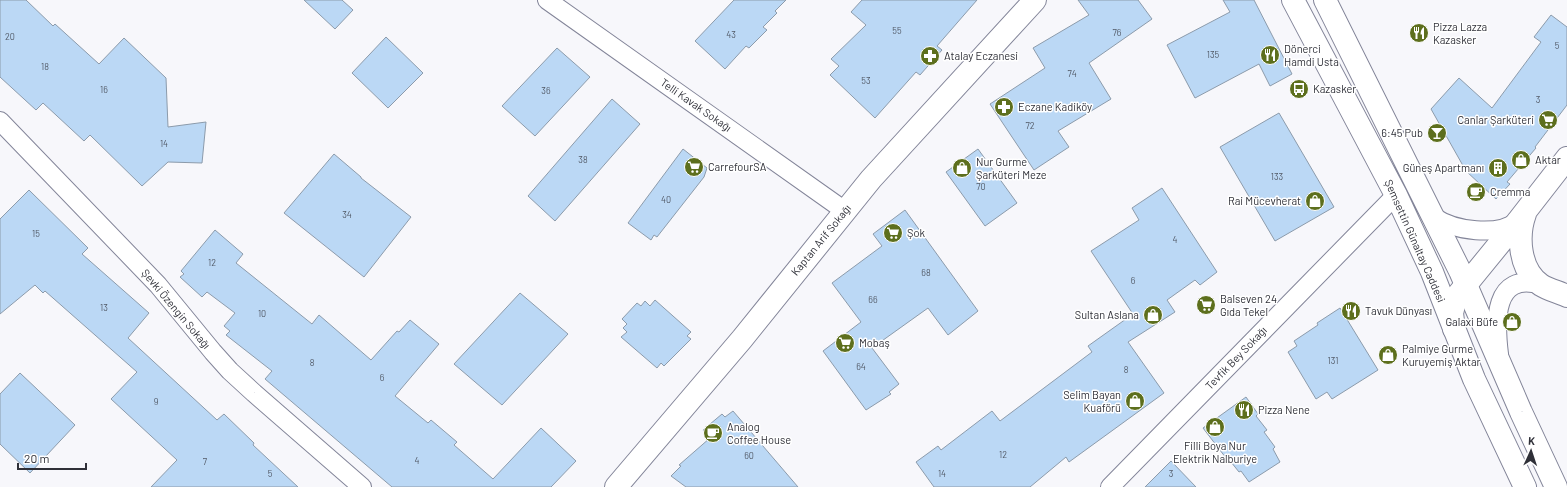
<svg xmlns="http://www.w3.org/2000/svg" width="1567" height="487" viewBox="0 0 1567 487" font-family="Barlow,sans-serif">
<rect width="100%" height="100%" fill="#f7f7fb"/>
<path fill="#bbd8f5" stroke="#8c9bab" d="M 0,0 L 26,0 L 53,26 L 55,24 L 99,64 L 124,38 L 166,78 L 168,127 L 206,122 L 202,163 L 168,162 L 142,186 L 90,135 L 84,141 L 43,103 L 36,110 L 0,77 Z
M 304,0 L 342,0 L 353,10 L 335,29 Z
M 734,0 L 786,0 L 775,11 L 777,13 L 763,27 L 767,30 L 749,48 L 746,46 L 725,69 L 695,41 Z
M 862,0 L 977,0 L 937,46 L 942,50 L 920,75 L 916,72 L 875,118 L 830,75 L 839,66 L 831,59 L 866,25 L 851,12 Z
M 1078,0 L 1138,0 L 1152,19 L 1089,63 L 1111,99 L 1058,131 L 1069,147 L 1034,170 L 990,104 L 1045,68 L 1033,48 L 1089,15 Z
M 1223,0 L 1254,0 L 1292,74 L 1270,86 L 1259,64 L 1195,98 L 1167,45 L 1230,12 Z
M 1551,15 L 1567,27 L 1567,105 L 1535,147 L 1536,148 L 1507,182 L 1510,184 L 1496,199 L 1466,171 L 1431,109 L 1459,78 L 1492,108 L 1541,42 L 1534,37 Z
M 386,37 L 423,73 L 388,108 L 352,73 Z
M 557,48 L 590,77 L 535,136 L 502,106 Z
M 612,99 L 640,124 L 555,221 L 528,196 Z
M 1279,113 L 1334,207 L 1275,241 L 1220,147 Z
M 683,149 L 707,168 L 704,177 L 657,237 L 654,235 L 651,240 L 628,223 Z
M 978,149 L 1017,203 L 985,226 L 946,172 Z
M 334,154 L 361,177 L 361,178 L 411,217 L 364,277 L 284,213 Z
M 1162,188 L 1217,272 L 1200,285 L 1195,280 L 1167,300 L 1175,312 L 1128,342 L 1164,393 L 1069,462 L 1066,457 L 1030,487 L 934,487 L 916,462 L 938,446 L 941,450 L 992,411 L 1000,421 L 1092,352 L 1088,346 L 1133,314 L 1091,251 L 1139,220 L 1132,208 Z
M 29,190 L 88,248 L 82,254 L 149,313 L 128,338 L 217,420 L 224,414 L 254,443 L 253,445 L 298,487 L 151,487 L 177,460 L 111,399 L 137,372 L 45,291 L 43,293 L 35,285 L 0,314 L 0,219 Z
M 905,210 L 978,311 L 948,335 L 928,308 L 872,348 L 899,384 L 889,392 L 891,394 L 866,410 L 823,351 L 861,322 L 832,283 L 882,246 L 873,234 Z
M 215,230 L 243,254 L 236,263 L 312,324 L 319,315 L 371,360 L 397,331 L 399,332 L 410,320 L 439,344 L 395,396 L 428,423 L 431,420 L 457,442 L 454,445 L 493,479 L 541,428 L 576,461 L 551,487 L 392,487 L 265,379 L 272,371 L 226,335 L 230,331 L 224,326 L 235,313 L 207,292 L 202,297 L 180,277 L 184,274 L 181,271 Z
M 520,293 L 568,334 L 502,405 L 454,364 Z
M 655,300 L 691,332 L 687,336 L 691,339 L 664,366 L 661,363 L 657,368 L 621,337 L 627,332 L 623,328 L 627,324 L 622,319 L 637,303 L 641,306 L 645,301 L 650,306 Z
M 1340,308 L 1378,370 L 1332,399 L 1327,392 L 1316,399 L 1288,352 L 1297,346 L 1294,341 L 1318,325 L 1317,323 Z
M 20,373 L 75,425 L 30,473 L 0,444 L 0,394 Z
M 1246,397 L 1258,414 L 1256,416 L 1267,430 L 1264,432 L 1275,447 L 1273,449 L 1280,462 L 1249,482 L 1241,471 L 1239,472 L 1227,457 L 1226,458 L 1203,428 Z
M 733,411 L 798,487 L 686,487 L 671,476 L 681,466 L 679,465 L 710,438 L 703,430 L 722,414 L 725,417 Z
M 1171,461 L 1196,487 L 1145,487 Z"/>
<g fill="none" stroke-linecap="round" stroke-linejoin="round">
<g stroke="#838599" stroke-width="20">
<path id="minor" d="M 547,0 L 845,211
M 0,121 L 158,285 L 213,352 L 230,371 L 254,393 L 362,487
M 1434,217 C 1454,231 1498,237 1518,221
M 1499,354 C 1495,322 1493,271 1541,285
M 1110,487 L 1396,195"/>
</g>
<g stroke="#838599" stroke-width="24">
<path id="tertiary" d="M 1525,214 C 1517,236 1519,270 1541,285 C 1549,290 1559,292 1567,296
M 1454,329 L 1452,313 L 1456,297 L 1518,221 L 1567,158
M 616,487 L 742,339 L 871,179 L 1035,0"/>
</g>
<g stroke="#838599" stroke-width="24">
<path id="primary" d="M 1293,0 L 1396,195 L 1432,272 L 1474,379 L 1525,487
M 1325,0 L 1460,271 L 1521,412 L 1556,487"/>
</g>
<use href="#minor" stroke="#fff" stroke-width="18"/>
<use href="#tertiary" stroke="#fff" stroke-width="22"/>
<use href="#primary" stroke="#fff" stroke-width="22"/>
</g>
<defs>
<g id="restaurant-disc" transform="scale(1)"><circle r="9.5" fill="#5d6f1d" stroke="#fff"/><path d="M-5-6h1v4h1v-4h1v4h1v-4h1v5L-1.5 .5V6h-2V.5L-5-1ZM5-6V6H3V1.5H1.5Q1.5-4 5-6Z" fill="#fff"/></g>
<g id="pharmacy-disc" transform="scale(1)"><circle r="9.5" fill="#5d6f1d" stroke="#fff"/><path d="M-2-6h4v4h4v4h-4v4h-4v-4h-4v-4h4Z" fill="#fff"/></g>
<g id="bus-disc" transform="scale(1)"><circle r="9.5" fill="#5d6f1d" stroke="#fff"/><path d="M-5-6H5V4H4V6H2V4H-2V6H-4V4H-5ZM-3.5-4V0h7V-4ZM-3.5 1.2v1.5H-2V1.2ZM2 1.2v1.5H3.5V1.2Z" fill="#fff"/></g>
<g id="supermarket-disc" transform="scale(1)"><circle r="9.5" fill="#5d6f1d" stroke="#fff"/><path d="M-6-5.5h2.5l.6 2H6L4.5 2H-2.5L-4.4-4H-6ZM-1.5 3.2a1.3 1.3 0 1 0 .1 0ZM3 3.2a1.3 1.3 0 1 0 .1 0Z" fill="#fff"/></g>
<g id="bar-disc" transform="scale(1)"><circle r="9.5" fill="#5d6f1d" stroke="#fff"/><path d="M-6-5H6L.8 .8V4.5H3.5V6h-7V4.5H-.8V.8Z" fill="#fff"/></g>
<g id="shop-disc" transform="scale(1)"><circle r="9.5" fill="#5d6f1d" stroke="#fff"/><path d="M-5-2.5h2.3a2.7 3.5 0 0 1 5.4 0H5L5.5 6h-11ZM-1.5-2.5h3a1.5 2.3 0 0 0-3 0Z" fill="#fff"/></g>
<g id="building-disc" transform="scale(1)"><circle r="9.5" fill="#5d6f1d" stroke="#fff"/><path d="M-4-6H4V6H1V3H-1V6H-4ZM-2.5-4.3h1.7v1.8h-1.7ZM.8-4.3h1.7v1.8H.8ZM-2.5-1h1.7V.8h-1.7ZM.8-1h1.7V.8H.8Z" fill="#fff"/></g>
<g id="cafe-disc" transform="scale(1)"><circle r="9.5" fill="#5d6f1d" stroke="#fff"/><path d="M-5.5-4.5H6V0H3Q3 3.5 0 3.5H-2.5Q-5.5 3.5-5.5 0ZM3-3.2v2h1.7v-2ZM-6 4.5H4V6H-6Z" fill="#fff"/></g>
</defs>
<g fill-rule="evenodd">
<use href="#restaurant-disc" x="1419" y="33"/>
<use href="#restaurant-disc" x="1270" y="55"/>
<use href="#pharmacy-disc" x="930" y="56"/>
<use href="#bus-disc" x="1299" y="89"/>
<use href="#pharmacy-disc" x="1004" y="107"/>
<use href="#supermarket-disc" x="1548" y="120"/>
<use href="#bar-disc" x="1437" y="133"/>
<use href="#shop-disc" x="1521" y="160"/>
<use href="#supermarket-disc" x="694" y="167"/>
<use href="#shop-disc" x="962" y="168"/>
<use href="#building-disc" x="1498" y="168"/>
<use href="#cafe-disc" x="1476" y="192"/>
<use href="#shop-disc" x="1315" y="201"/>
<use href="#supermarket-disc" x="893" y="233"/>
<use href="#supermarket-disc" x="1206" y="305"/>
<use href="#restaurant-disc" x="1351" y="311"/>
<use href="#shop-disc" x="1153" y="315"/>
<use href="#shop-disc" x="1512" y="322"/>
<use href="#supermarket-disc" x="845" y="343"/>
<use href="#shop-disc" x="1388" y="355"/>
<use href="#shop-disc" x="1135" y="401"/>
<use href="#restaurant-disc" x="1244" y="410"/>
<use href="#shop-disc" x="1215" y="427"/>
<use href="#cafe-disc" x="713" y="433"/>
</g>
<g text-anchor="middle" stroke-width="3" stroke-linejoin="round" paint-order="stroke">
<g font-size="9" fill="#525a67">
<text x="897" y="34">55</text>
<text x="1117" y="36">76</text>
<text x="731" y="38">43</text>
<text x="10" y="40">20</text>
<text x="1557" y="49">5</text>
<text x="1213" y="58">135</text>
<text x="45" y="70">18</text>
<text x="1072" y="77">74</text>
<text x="866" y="84">53</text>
<text x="104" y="93">16</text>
<text x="546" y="94">36</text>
<text x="1538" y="103">3</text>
<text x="1030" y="129">72</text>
<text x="164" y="147">14</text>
<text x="583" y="163">38</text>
<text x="1277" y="180">133</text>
<text x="981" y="190">70</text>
<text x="666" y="203">40</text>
<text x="347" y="218">34</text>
<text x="36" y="237">15</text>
<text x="1175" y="243">4</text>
<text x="212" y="266">12</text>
<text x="926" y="276">68</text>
<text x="1133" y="284">6</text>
<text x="873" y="303">66</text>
<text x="104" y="311">13</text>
<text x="262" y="317">10</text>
<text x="1333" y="364">131</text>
<text x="312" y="366">8</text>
<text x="861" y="370">64</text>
<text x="1126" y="373">8</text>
<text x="382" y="381">6</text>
<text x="156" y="405">9</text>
<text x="1003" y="458">12</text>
<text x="749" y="459">60</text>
<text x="417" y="464">4</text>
<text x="205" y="465">7</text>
<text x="270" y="477">5</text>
<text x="942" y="477">14</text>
<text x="1171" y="477">3</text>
</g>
<g font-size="11" fill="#2f3038" stroke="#fff" text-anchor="start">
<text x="1433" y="31">Pizza Lazza<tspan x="1433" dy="13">Kazasker</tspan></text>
<text x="1284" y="53">Dönerci<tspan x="1284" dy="13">Hamdi Usta</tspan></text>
<text x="944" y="60">Atalay Eczanesi</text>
<text x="1313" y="93">Kazasker</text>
<text x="1018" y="111">Eczane Kadiköy</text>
<text x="1534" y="124" text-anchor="end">Canlar Şarküteri</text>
<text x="1423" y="137" text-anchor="end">6:45 Pub</text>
<text x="1535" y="164">Aktar</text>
<text x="976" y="166">Nur Gurme<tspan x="976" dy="13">Şarküteri Meze</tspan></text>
<text x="708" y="171">CarrefourSA</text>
<text x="1484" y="172" text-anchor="end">Güneş Apartmanı</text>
<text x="1490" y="196">Cremma</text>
<text x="1301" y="205" text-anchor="end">Rai Mücevherat</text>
<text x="907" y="237">Şok</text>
<text x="1220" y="303">Balseven 24<tspan x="1220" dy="13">Gıda Tekel</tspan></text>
<text x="1365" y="315">Tavuk Dünyası</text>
<text x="1139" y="319" text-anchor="end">Sultan Aslana</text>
<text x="1498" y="326" text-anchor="end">Galaxi Büfe</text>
<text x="859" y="347">Mobaş</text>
<text x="1402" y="353">Palmiye Gurme<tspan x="1402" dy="13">Kuruyemiş Aktar</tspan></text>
<text x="1121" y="399" text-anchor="end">Selim Bayan<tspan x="1121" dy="13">Kuaförü</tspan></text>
<text x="1258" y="414">Pizza Nene</text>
<text x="727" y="431">Analog<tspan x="727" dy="13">Coffee House</tspan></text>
<text x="1215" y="450" text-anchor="middle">Filli Boya Nur<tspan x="1215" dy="13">Elektrik Nalburiye</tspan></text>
</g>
<g font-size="11" fill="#2f3038" stroke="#fff">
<text transform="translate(696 105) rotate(35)" y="4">Telli Kavak Sokağı</text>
<text transform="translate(821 240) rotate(-51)" y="4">Kaptan Arif Sokağı</text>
<text transform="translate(1415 241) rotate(66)" y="4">Şemsettin Günaltay Caddesi</text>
<text transform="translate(176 309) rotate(50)" y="4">Şevki Özengin Sokağı</text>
<text transform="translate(1236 358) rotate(-46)" y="4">Tevfik Bey Sokağı</text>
</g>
</g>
<g transform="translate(1531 451) rotate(3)" stroke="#ffffff" stroke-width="3" paint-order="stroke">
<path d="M0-3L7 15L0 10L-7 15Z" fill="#2f3038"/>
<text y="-6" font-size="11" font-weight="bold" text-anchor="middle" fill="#2f3038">K</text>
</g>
<path d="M18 463v6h68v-6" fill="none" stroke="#2f3038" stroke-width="2"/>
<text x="24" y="463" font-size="12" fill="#2f3038" stroke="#ffffff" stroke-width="3" paint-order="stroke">20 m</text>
</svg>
